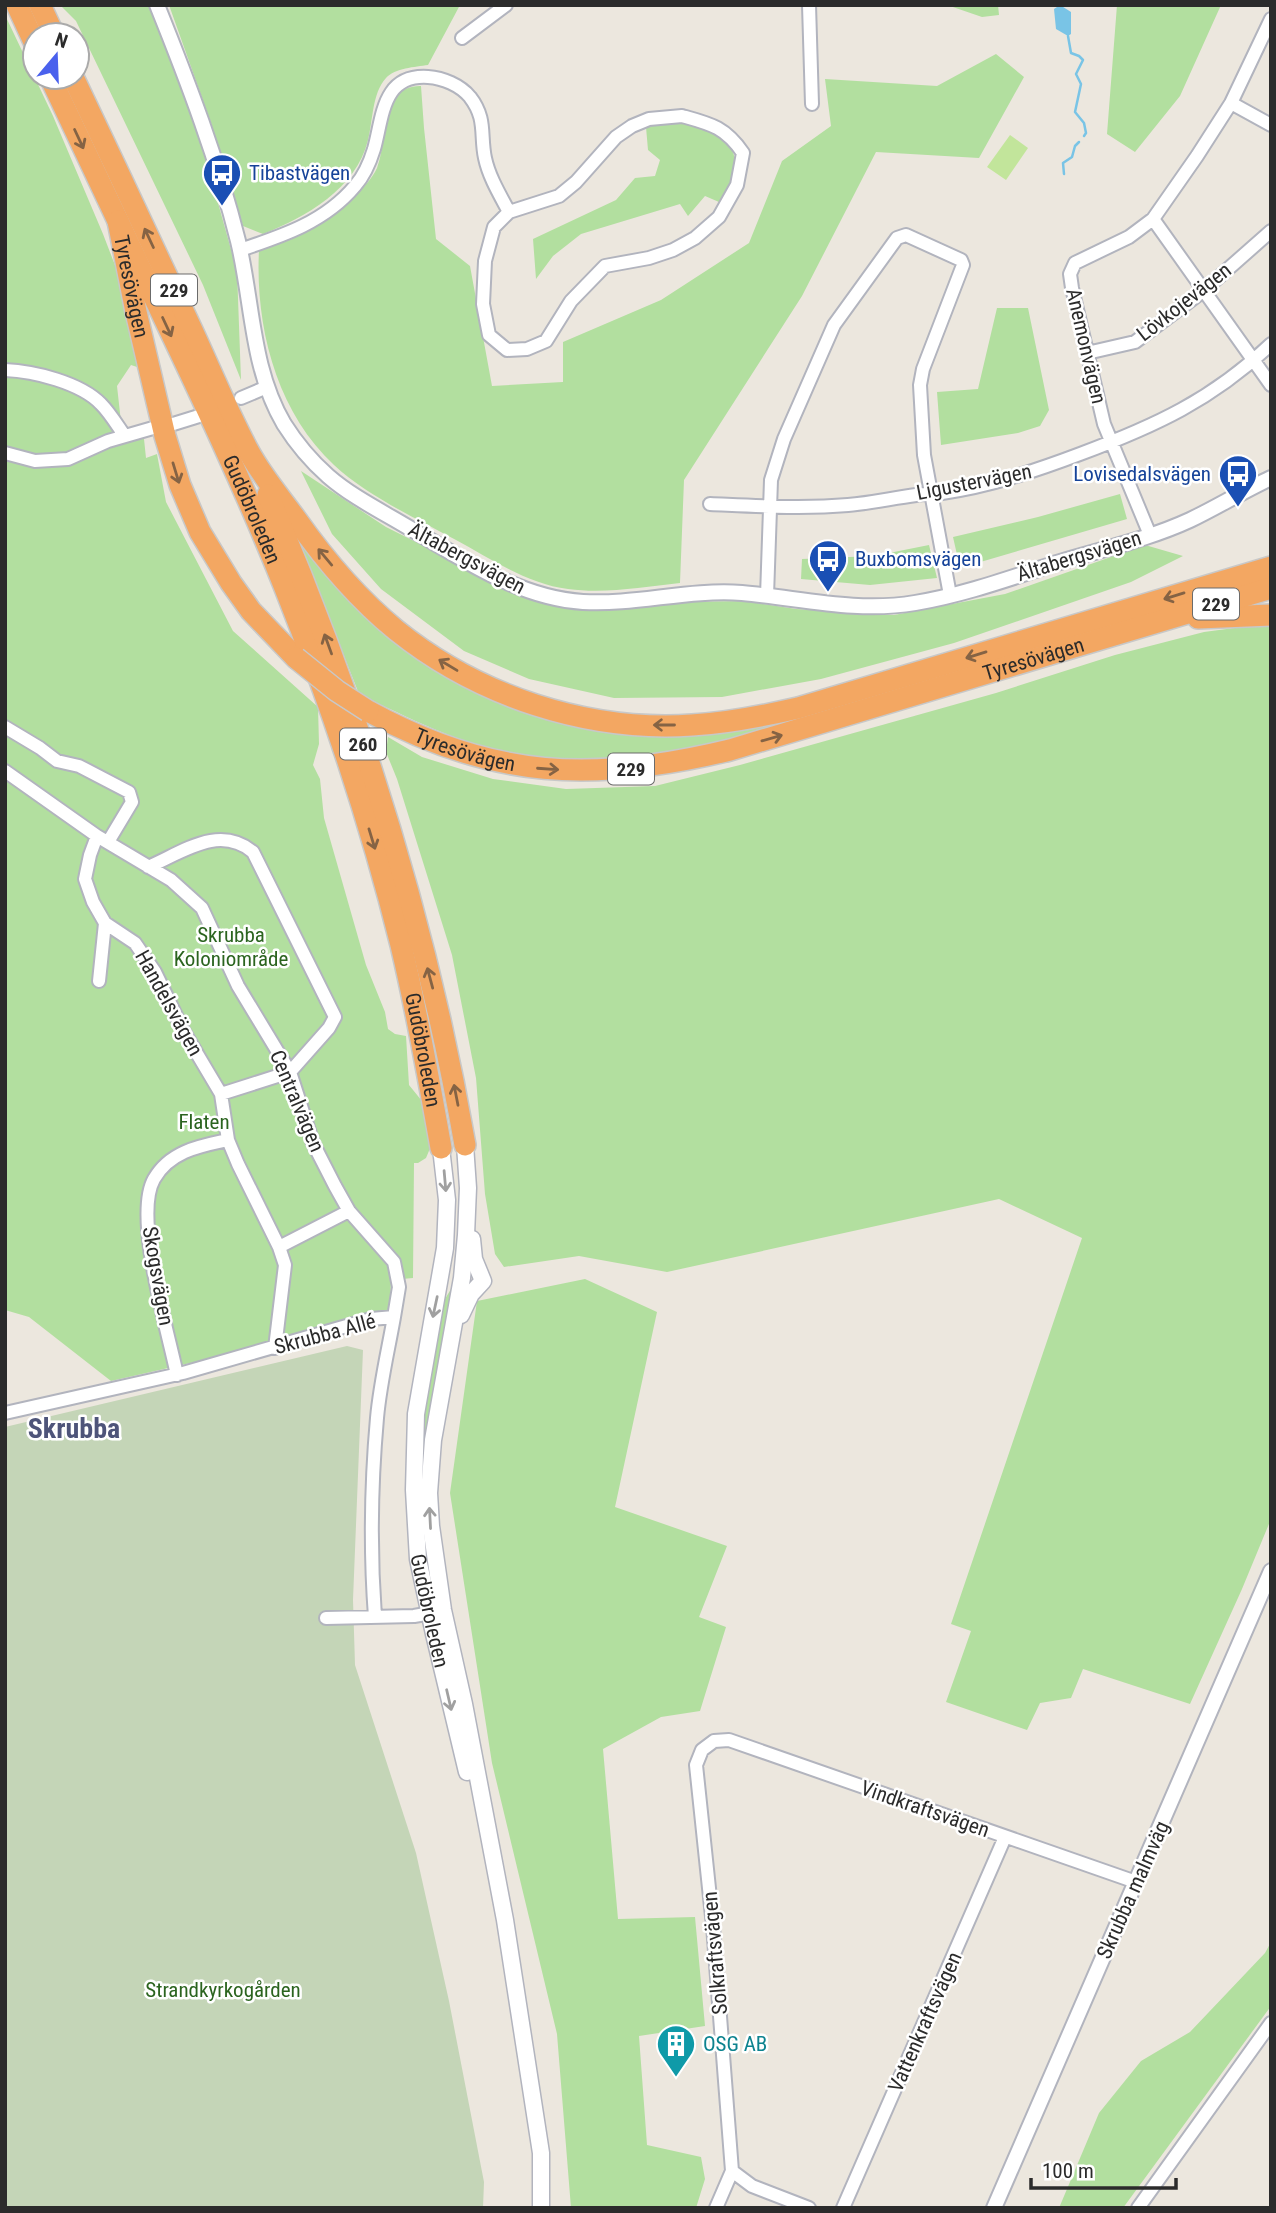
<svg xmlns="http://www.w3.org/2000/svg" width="1276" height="2213" viewBox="0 0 1276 2213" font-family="'Roboto Condensed',sans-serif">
<rect width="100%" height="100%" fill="#ece7de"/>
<path fill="#b2df9f" d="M 60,5 L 149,5 L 201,142 L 237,271 L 241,380 L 203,285 L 76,21 Z
M 169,5 L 460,5 L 428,65 C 415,67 395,68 386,78 C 372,93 373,121 368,140 C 356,189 306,217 263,234 L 243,226 L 211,123 Z
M 947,5 L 998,5 L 999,15 L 982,17 Z
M 1117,5 L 1221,5 L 1180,96 L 1135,152 L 1107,134 Z
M 5,15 L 53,116 L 103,234 L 118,273 L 137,367 L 131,365 L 117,386 L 121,422 L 133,437 L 144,439 L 146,458 L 157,454 L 166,502 L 233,631 L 318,707 L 319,744 L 313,765 L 320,779 L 324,818 L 366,965 L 385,1012 L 388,1029 L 395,1034 L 406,1036 L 409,1085 L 426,1106 L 431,1146 L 426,1158 L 418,1163 L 414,1163 L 413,1278 L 391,1280 L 390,1309 L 273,1344 L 111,1381 L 29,1317 L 5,1310 Z
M 996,54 L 1024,77 L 979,158 L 876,152 L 802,296 L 684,480 L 680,583 C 643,587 605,594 568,589 C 528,584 491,559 456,540 C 417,519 366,495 334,465 C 276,411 255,326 259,250 C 298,234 327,225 357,194 C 364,186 372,179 377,168 C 388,142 379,85 421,86 L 424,128 L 436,239 L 470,266 L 492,386 L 563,382 L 563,342 L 661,300 L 749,243 L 782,161 L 831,126 L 825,79 L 937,86 Z
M 681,121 C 708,129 746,141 732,177 C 729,187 726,194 719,202 L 705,196 L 688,216 L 680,204 L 581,234 L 553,256 L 536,279 L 533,239 L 616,200 L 635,178 L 655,176 L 660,160 L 648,150 L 646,127 Z
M 997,308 L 1028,308 L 1049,410 L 1040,426 L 1018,433 L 941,445 L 937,392 L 978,389 Z
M 301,471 L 386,527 L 530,599 L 573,607 L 675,602 L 745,601 L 796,609 L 894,615 L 1005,594 L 1145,545 L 1183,556 L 1131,582 L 954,643 L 821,679 L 722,697 L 614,698 L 529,679 L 464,651 L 381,589 L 332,534 Z
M 1120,494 L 1127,519 L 960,568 L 953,537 L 1038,517 Z
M 294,529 L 345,591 L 528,710 L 710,731 L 1271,574 C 1153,611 1035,648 918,685 C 803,720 674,770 553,760 C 480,754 423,725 359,694 Z
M 929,545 L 937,578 L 870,585 L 801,579 L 802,559 L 874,556 Z
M 1264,624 L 1271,625 L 1271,1519 L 1242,1589 L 1190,1704 L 1083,1669 L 1071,1698 L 1040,1703 L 1027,1730 L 946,1702 L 971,1631 L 951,1624 L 1082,1238 L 999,1199 L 667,1272 L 579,1256 L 504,1267 L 495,1254 L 485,1194 L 476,1078 L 452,955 L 397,779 L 386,752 L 388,737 L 422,757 L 493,779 L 566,789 L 655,786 L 740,765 L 996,693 L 1115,655 L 1204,632 Z
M 585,1279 L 657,1312 L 615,1507 L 727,1546 L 699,1617 L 726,1627 L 700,1711 L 661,1717 L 603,1749 L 618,1919 L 695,1917 L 705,2026 L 639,2036 L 647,2145 L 701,2157 L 705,2179 L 696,2208 L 571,2208 L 557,2034 L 492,1763 L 450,1493 L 477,1301 Z
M 454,1284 L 454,1303 L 429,1411 L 421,1492 L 421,1420 L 440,1311 L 445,1299 Z
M 1271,1942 L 1271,2006 L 1123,2208 L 1059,2208 L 1099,2113 L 1141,2061 L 1190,2032 L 1265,1953 Z"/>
<path fill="#c4d5b7" d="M 347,1346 L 363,1350 L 353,1600 L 355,1665 L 416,1853 L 449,2001 L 484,2182 L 483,2208 L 5,2208 L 5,1427 Z"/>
<path fill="#c2e59b" d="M 1010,135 L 1028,148 L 1006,180 L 987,167 Z"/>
<path fill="#79c4e6" d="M 1060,5 L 1071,12 L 1071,34 L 1068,36 L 1056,29 L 1054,9 Z"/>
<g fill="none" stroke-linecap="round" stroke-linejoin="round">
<path stroke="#79c4e6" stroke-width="2.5" d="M 1068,36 L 1071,53 L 1079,56 L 1083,60 L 1076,74 L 1081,84 L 1075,112 L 1084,123 L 1086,133 L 1084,136
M 1064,174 L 1063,163 L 1072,157 L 1075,146 L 1079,142"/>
<g stroke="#b2b4be" stroke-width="16">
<path id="minor" d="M 809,5 L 812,104
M 462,38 L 506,5
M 1231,103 L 1271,125
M 682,116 C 711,124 725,127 743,153 L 737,185 L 719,217 L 695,238 L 673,250 L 649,258 L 605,266 L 571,301 L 546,341 L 527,349 L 507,350 L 489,335 L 483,304 L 485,261 L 494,227 L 509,212 L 559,196 L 576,182 L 616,137 L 632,126 L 649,119 Z
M 1153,219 L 1271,385
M 240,250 C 282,236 325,222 355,186 C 364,176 370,162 374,149 C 383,117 382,74 428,77 C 443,78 460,85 470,97 C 487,119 480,135 485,158 C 489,177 500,195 509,212
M 1087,353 L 1135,342 L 1203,291 L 1271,231
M 5,370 C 34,371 81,383 101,404 C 110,413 117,425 124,435
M 241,398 L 267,387
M 170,425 L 199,416
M 5,453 L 35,461 L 68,459 L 108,441 L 153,428
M 710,504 C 756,506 802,509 848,505 C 871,503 893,498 916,495 C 925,493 934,495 942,493 C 990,486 1035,471 1080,454 C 1155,426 1212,400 1271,344
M 1150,535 L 1104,424 L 1072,288 L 1070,274 L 1075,263 L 1129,237 L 1153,219 L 1197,156 L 1231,103 L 1271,19
M 767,596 L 771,480 L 784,439 L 834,325 L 897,238 L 906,235 L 961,260 L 963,265 L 923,369 L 920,385 L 924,455 L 950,595
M 5,727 L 40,748 L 57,761 L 79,766 L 129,792 L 132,802 L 108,842
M 5,771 L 97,836 L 171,880 L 202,908 L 238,986 L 290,1072 L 313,1143 L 335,1186 L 349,1211 L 394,1262 L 399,1287 L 394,1317
M 97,836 L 90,855 L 85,879 L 93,902 L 105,923 L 99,981
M 148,867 C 183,852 219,824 253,852 L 335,1017 L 329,1028 L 290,1072 L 221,1094
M 105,923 L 135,943 L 155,972 L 183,1030 L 221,1094 L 228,1140 L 238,1164 L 279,1247 L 285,1265 L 275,1348
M 279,1247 L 349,1211
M 177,1375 C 168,1331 133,1216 154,1179 C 170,1151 200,1146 228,1140
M 5,1413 L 183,1373 L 371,1319 L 394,1317 C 388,1351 380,1384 377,1418 C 371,1485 370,1550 375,1617
M 326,1618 L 414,1616 L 437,1612
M 716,2208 L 732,2171
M 809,2208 L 752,2186 L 732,2171 L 713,1926 L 696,1765 L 702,1750 L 714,1741 L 729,1740 L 1136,1882
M 843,2208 L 1005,1837
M 1138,2208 L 1271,2023"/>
</g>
<g stroke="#b2b4be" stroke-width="18">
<path id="tertiary" d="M 157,5 C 188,82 218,161 238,241 C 253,303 251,368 284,424 C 296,443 311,461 328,476 C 352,497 383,512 411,529 C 465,560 519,598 583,602 C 636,605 688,589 742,593 C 800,598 856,613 915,603 C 964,595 1013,577 1060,562 C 1103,549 1149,539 1190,520 C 1217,507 1243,491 1271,478
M 994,2208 L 1271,1571"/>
</g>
<g stroke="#b2b4be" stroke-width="19">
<g id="secondary">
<path d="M 465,1145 L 468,1188 L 466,1235 L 462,1278 L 433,1440 L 429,1493 L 431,1526 L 443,1610 L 464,1704 L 505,1920 L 541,2153 L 541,2208"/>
<path id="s1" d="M 441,1148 L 447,1200 L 445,1248 L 416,1414 L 414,1490 L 418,1559 L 434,1634 L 467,1772"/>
<path d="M 461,1315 L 471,1294 L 483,1281 L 474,1259 L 472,1239"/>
</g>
</g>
<g stroke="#c8c8c8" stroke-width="24">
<g id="motorway">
<path d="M 17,5 L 35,44"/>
<path d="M 40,5 L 54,35"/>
<path id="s2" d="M 50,77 L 118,221 L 136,312 L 165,436 L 180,485 L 200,532 L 231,583 L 251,611 L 296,658"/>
<path d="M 73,77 C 113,161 153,246 192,330 C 211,371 228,413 249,452 C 262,476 280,497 296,519 C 325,560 357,598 396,630 C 478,696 587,732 692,725 C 728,723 763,716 798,708 L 1271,567"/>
<path id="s3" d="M 118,221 C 175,342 235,463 285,588 C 331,704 371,824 401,945 C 417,1012 429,1080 441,1148"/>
<path d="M 268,495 C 357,703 426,921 465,1145"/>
<path d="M 1198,618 L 1271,615"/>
<path id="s4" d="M 368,711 C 492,779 594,783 730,750 L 1271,588"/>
</g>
</g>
<use href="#minor" stroke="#fff" stroke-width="12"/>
<use href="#tertiary" stroke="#fff" stroke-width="14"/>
<use href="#secondary" stroke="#fff" stroke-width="16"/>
<use href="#motorway" stroke="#f3a762" stroke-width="21"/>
<g stroke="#c8c8c8" stroke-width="24" stroke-linecap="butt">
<path id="motorway-bridge" d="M 296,658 L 337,691 L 368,711"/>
</g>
<use href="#motorway-bridge" stroke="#f3a762" stroke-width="21"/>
</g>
<defs><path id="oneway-shaft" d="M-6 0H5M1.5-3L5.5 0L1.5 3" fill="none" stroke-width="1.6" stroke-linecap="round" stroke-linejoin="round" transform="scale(1.75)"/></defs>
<g stroke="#856344">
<use href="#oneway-shaft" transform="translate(79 139) rotate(65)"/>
<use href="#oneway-shaft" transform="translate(149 238) rotate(-115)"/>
<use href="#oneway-shaft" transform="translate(167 327) rotate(65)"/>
<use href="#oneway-shaft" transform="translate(176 473) rotate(73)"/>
<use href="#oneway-shaft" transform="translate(325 557) rotate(-130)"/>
<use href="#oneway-shaft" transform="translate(1174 596) rotate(163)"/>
<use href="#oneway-shaft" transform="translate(328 644) rotate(-110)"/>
<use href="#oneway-shaft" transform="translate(976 655) rotate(163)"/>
<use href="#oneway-shaft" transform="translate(448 665) rotate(-149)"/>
<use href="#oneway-shaft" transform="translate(664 725) rotate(180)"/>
<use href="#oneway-shaft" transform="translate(772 738) rotate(-16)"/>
<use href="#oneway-shaft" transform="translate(548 769) rotate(4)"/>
<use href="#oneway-shaft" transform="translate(372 839) rotate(73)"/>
<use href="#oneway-shaft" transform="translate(430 978) rotate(-105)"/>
<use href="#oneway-shaft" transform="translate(456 1095) rotate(-101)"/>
</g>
<g stroke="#a0a0a0">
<use href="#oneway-shaft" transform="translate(445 1181) rotate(85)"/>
<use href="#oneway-shaft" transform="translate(435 1307) rotate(102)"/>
<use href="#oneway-shaft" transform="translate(430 1518) rotate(-93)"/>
<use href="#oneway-shaft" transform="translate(449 1700) rotate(77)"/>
</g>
<defs>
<g id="bus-pin" transform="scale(2.0125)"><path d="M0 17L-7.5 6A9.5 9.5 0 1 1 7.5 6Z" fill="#1a4fb4" stroke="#fff"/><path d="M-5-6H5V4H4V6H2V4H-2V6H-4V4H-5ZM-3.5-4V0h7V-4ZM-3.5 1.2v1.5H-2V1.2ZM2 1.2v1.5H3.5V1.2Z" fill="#fff"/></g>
<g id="building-pin" transform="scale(2.0125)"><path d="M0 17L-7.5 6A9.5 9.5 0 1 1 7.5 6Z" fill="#0f9aa8" stroke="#fff"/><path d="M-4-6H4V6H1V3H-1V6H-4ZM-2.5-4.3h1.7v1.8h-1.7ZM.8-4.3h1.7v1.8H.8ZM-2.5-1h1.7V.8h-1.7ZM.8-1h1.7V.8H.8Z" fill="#fff"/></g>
</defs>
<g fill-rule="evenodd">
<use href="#bus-pin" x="222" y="173"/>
<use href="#bus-pin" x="1238" y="474"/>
<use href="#bus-pin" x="828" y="559"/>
<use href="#building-pin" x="676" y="2044"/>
</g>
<g text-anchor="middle" stroke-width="5" stroke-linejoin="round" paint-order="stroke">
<g fill="#fff" stroke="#6b6b6b" stroke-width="2">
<rect x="151" y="274.5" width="46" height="31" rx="5"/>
<rect x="1193" y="588.5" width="46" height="31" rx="5"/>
<rect x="340" y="728.5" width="46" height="31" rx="5"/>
<rect x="608" y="753.5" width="46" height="31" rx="5"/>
</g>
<g font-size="19" font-weight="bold" fill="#2b2b2b">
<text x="174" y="297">229</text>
<text x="1216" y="611">229</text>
<text x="363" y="751">260</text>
<text x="631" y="776">229</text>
</g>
<g font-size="21" fill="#164399" stroke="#fff" text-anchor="start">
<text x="249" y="180">Tibastvägen</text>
<text x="1211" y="481" text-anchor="end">Lovisedalsvägen</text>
<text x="855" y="566">Buxbomsvägen</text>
</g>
<g font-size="21" fill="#2b2b2b" stroke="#fff">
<text dy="7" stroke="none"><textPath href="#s2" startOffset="226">Tyresövägen</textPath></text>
<text transform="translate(1184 302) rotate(-38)" y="7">Lövkojevägen</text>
<text transform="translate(1086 346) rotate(77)" y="7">Anemonvägen</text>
<text transform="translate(974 482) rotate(-11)" y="7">Ligustervägen</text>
<text dy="7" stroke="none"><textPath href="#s3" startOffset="318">Gudöbroleden</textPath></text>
<text transform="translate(1079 556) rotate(-17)" y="7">Ältabergsvägen</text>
<text transform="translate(467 558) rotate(28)" y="7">Ältabergsvägen</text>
<text dy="7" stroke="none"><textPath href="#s4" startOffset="691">Tyresövägen</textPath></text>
<text dy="7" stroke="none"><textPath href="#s4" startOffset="105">Tyresövägen</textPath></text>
<text transform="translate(169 1003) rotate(61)" y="7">Handelsvägen</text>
<text dy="7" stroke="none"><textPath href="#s3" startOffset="886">Gudöbroleden</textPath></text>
<text transform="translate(297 1101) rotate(67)" y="7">Centralvägen</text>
<text transform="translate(158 1276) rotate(80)" y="7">Skogsvägen</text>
<text transform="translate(325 1334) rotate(-15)" y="7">Skrubba Allé</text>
<text dy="7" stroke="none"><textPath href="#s1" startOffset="467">Gudöbroleden</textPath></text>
<text transform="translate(925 1809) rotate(19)" y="7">Vindkraftsvägen</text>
<text transform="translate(1133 1890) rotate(-66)" y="7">Skrubba malmväg</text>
<text transform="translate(715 1953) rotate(-95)" y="7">Solkraftsvägen</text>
<text transform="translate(925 2022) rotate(-66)" y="7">Vattenkraftsvägen</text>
</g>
<g font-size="21" fill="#2b641f" stroke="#fff">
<text x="231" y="942">Skrubba<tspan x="231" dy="24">Koloniområde</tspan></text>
<text x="204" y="1129">Flaten</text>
<text x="223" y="1997">Strandkyrkogården</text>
</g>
<g font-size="21" fill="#0d838f" stroke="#fff" text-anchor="start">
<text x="703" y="2051">OSG AB</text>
</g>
<g font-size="28" font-weight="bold" fill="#4e5479" stroke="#fff">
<text x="74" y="1438">Skrubba</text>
</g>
</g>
<rect width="1276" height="2213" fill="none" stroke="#2b2b2b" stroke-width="14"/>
<g transform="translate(56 56) rotate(19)"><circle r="33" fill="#ffffff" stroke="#aaaaaa" stroke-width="2"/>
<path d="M0-5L12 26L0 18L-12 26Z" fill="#4a61ed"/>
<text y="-10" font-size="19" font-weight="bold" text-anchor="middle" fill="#2b2b2b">N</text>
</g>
<path d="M1031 2178v10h145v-10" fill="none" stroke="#2b2b2b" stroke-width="3.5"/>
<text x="1042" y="2178" font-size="21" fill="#2b2b2b" stroke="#ffffff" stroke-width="5" paint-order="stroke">100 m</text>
</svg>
